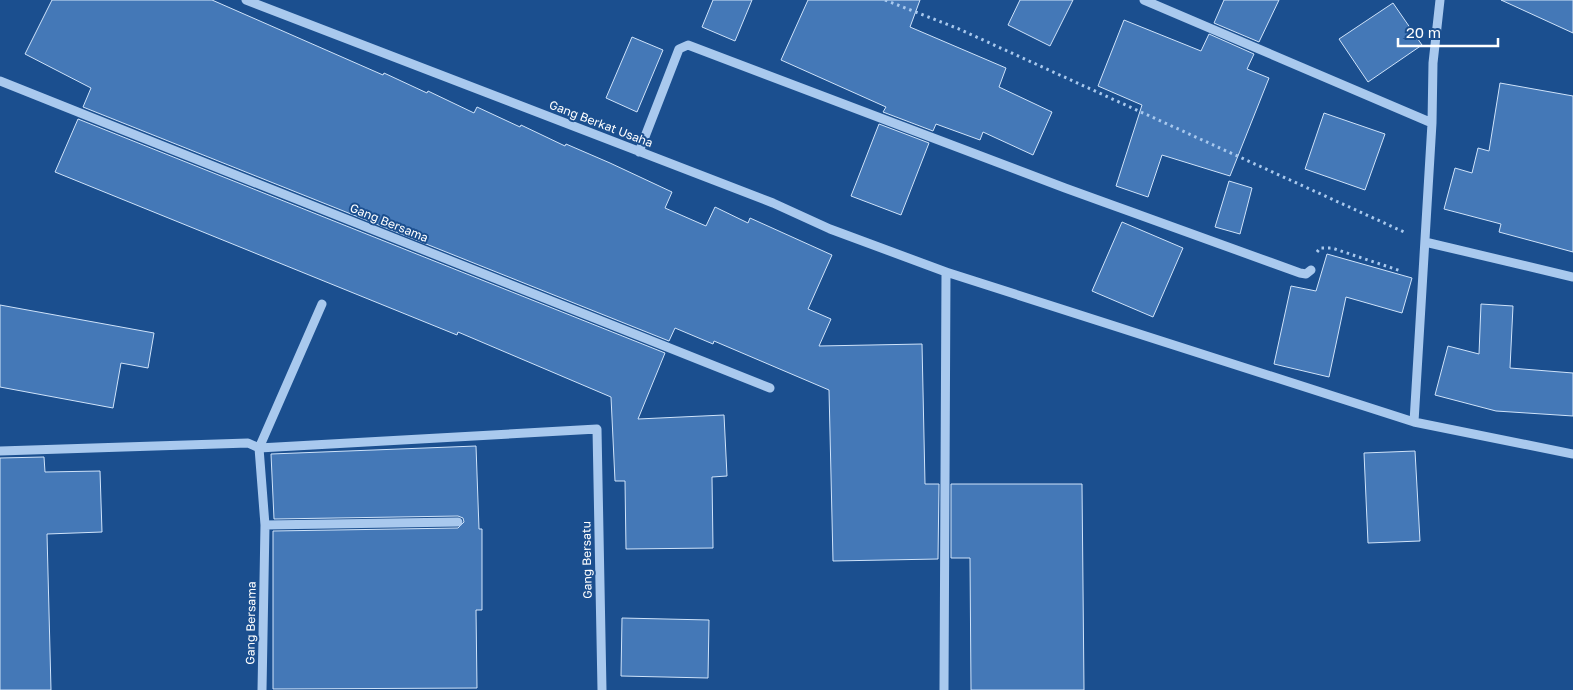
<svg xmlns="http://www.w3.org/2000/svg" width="1573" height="690" viewBox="0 0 1573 690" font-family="'Golos Text',sans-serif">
<rect width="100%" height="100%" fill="#1b4f8f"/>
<path fill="#4478b7" stroke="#cfe3fa" d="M 52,0 L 212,0 L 383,75 L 384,73 L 427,93 L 428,91 L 474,113 L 477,107 L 520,127 L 521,125 L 565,146 L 566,144 L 610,163 L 672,192 L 665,208 L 706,226 L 715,207 L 748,223 L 750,218 L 832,255 L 808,309 L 831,319 L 819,346 L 922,344 L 925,484 L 939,484 L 938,559 L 833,561 L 829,390 L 714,341 L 713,344 L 675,328 L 669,341 L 83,107 L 91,88 L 25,54 Z
M 713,0 L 752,0 L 735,41 L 702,27 Z
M 808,0 L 920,0 L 910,27 L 1006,68 L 999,87 L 1052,112 L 1033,155 L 983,132 L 980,140 L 936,124 L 933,131 L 883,112 L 886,107 L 781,60 Z
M 1020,0 L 1073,0 L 1050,46 L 1008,25 Z
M 1224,0 L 1279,0 L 1259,42 L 1214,23 Z
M 1501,0 L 1573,0 L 1573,33 Z
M 1393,3 L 1422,45 L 1368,82 L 1339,39 Z
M 1124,20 L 1201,51 L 1209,34 L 1254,54 L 1247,69 L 1269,78 L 1230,176 L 1162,155 L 1148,197 L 1116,186 L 1142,105 L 1098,86 Z
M 632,37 L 663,50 L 637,112 L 606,98 Z
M 1500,83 L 1573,96 L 1573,252 L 1499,232 L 1501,224 L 1444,209 L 1455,168 L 1472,173 L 1478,148 L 1489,151 Z
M 1324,113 L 1385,134 L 1365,190 L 1305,169 Z
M 78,119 L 665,353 L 638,419 L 724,415 L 727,476 L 712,477 L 713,548 L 626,549 L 625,481 L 615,481 L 611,397 L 458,332 L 457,335 L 55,172 Z
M 879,124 L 929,143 L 901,215 L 851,196 Z
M 1229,181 L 1252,188 L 1240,234 L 1215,227 Z
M 1122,222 L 1183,248 L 1153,317 L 1092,291 Z
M 1327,254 L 1412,278 L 1402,313 L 1346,297 L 1329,377 L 1274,364 L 1291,286 L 1316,291 Z
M 1481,304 L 1513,306 L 1510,368 L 1573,373 L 1573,416 L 1496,411 L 1435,395 L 1448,346 L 1479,354 Z
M 0,305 L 154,333 L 148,368 L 121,363 L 113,408 L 0,387 Z
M 476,446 L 479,529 L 482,529 L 482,610 L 476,610 L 477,688 L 273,689 L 273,531 L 458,528 L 464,522 L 463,518 L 458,516 L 274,519 L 271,454 Z
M 1415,451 L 1420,541 L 1368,543 L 1364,453 Z
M 44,457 L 45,472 L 100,471 L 102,532 L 47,534 L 51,690 L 0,690 L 0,458 Z
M 951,484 L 1082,484 L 1084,690 L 971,690 L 970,558 L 951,558 Z
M 622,618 L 709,620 L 708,678 L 621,676 Z"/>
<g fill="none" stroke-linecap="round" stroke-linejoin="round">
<path stroke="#a9c9ee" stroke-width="3" stroke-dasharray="2.5 4" stroke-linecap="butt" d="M 885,0 L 959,29 L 1404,232
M 1317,252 L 1320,248 L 1332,248 L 1401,271"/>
<path stroke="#a9c9ee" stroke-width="9" d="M 246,0 L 773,203 L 830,229 L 946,272 L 1414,422 L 1573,454
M 1144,0 L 1432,123
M 0,81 L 770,388
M 639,152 L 679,49 L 688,45 L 1065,188 L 1300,273 L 1306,274 L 1311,270
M 1425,242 L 1573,277
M 322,304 L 259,448 L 597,429 L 602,690
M 1414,422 L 1432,123 L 1433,63 L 1440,0
M 0,451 L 248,443 L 259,448 L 265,525 L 262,690
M 265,525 L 458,522
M 944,690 L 946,272"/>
</g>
<g text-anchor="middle" stroke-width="4" stroke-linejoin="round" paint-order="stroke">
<g font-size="12" fill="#fff" stroke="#1b4f8f">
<text transform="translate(601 124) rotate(21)" y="4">Gang Berkat Usaha</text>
<text transform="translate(389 223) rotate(22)" y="4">Gang Bersama</text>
<text transform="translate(587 560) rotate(-91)" y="4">Gang Bersatu</text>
<text transform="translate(251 623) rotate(-89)" y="4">Gang Bersama</text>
</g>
</g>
<path d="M1398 38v8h100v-8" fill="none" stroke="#ffffff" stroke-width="2.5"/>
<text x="1406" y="38" font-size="15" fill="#ffffff" stroke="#1b4f8f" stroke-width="4" paint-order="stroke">20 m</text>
</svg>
